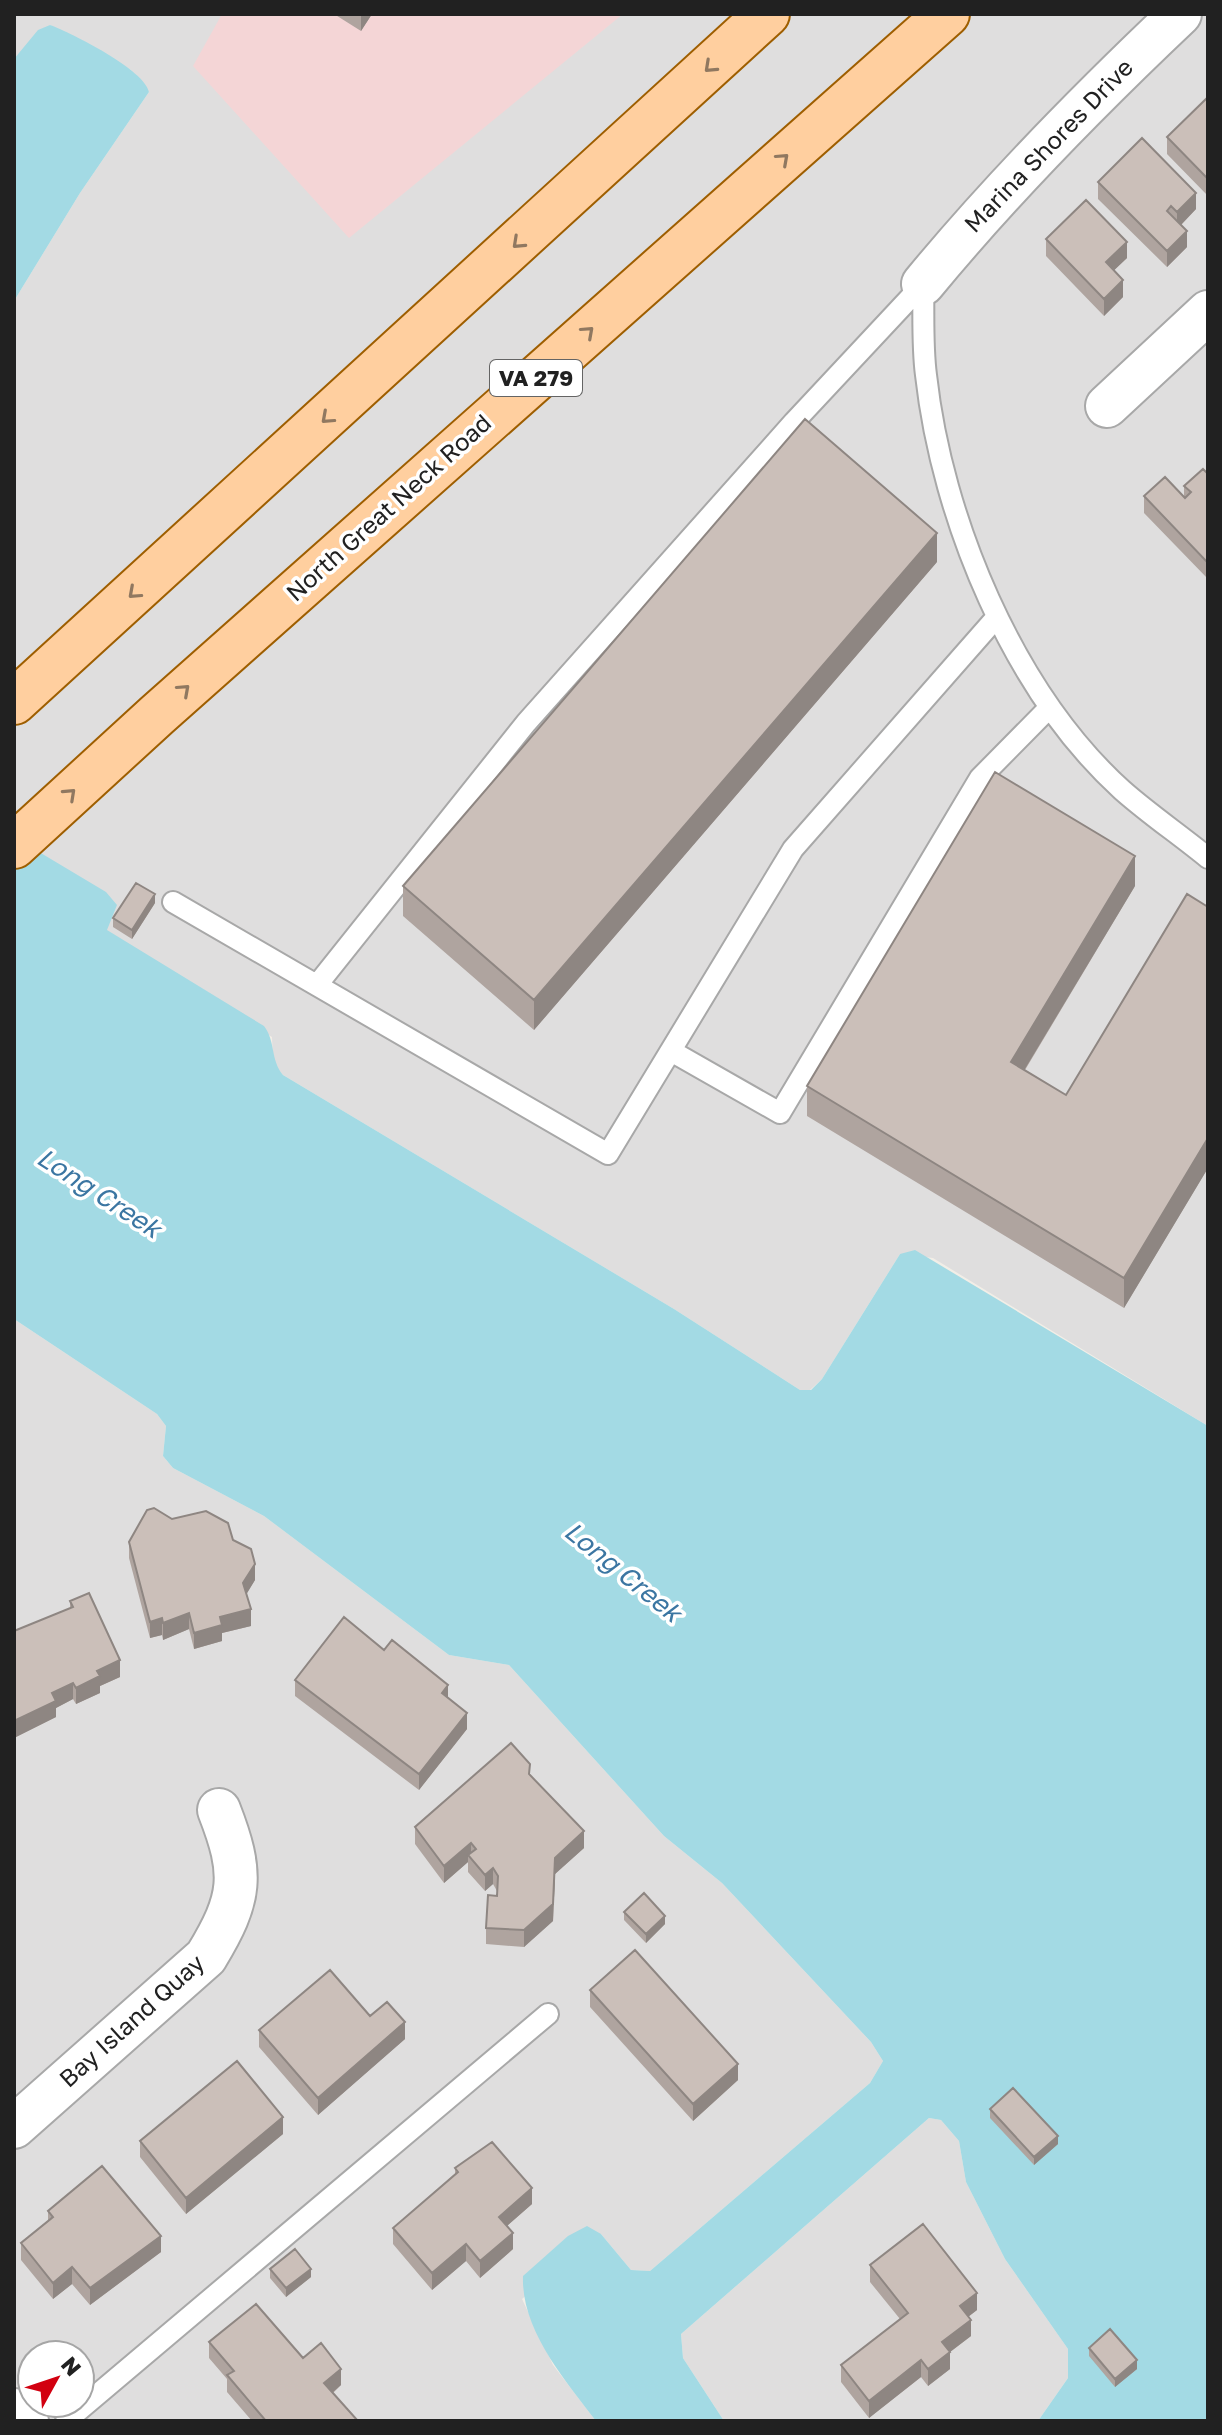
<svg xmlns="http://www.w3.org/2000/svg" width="1222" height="2435" viewBox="0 0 1222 2435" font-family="'Golos Text',sans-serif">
<rect width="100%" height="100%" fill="#f2eee7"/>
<path fill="#dfdede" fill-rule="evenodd" d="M 14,14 L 1208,14 L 1208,1426 L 933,1258 L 900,1254 L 822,1379 L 810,1390 L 800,1390 L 674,1309 L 283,1075 L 273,1063 L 272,1037 L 106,930 L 14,837 L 14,301 L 80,193 L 149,92 L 131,70 L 50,25 L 14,59 Z
M 14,1319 L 157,1414 L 166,1426 L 163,1456 L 173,1468 L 264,1516 L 449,1655 L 509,1665 L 664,1836 L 722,1883 L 871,2042 L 883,2061 L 870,2083 L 650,2271 L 631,2270 L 601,2234 L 522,2299 L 553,2365 L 596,2421 L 14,2421 ZM 32,2355 L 80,2355 L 80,2403 L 32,2403 Z
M 929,2118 L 941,2120 L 959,2141 L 966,2182 L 1005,2259 L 1068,2349 L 1068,2378 L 1038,2421 L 724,2421 L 683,2358 L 681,2334 Z"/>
<path fill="#f4d5d6" d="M 222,14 L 623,14 L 349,238 L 193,66 Z"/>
<path fill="#a3dae4" d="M 50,25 C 72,33 145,70 149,92 L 80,193 L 14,301 L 14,59 L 38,30 Z
M 14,837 L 106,892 L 117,905 L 107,930 L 264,1026 C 276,1042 270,1059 283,1075 L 674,1309 L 800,1390 L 811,1390 L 822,1379 L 900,1254 L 915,1250 L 1208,1426 L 1208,2421 L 1038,2421 L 1068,2378 L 1068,2349 L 1005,2259 L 966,2182 L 959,2141 L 941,2120 L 929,2118 L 681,2334 L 683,2358 L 724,2421 L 596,2421 C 565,2380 521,2330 523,2276 L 568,2236 L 587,2226 L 601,2234 L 631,2270 L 650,2271 L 870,2083 L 883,2061 L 871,2042 L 722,1883 L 664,1836 L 509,1665 L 449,1655 L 264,1516 L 173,1468 L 163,1456 L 166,1426 L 157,1414 L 14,1319 Z"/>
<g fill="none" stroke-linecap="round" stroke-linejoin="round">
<g stroke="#a8a8a8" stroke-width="24">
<path id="lane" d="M 923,284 C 924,314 922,345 926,375 C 942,519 1013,691 1122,790 C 1149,814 1180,835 1208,858
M 173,902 L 608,1154 L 793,849 L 995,619
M 317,985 L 526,723 L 794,422 L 923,284
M 671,1051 L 780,1113 L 980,778 L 1049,708
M 66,2421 L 548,2014"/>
</g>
<g stroke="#a8a8a8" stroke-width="46">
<path id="street" d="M 923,284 C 1003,187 1089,100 1180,14
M 1107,406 L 1208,312
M 14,2127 L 206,1957 C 242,1898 244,1874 219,1810
M 14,2410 L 27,2421"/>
</g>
<g stroke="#9e5e00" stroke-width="48">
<path id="primary" d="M 14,702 L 767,14
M 14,846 L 157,715 L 947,14"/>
</g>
<use href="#lane" stroke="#fff" stroke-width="20"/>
<use href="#street" stroke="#fff" stroke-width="42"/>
<use href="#primary" stroke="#ffcf9f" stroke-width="44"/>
</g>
<path fill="#afa49f" d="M 334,14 L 372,14 L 361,31 Z
M 1208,99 L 1208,196 L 1167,154 L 1167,137 Z
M 1098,182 L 1196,209 L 1181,225 L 1187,247 L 1167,267 L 1098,199 Z
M 1046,239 L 1127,258 L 1114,270 L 1123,297 L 1104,316 L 1046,256 Z
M 1208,474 L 1208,579 L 1144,513 L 1144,496 L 1184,497 L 1184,486 Z
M 937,562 L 534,1030 L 403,916 L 403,886 Z
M 1135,886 L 1025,1070 L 1066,1095 L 1208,907 L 1208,1168 L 1124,1308 L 807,1116 L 807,1086 Z
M 155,903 L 132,939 L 113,927 L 113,918 Z
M 172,1519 L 233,1540 L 255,1580 L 246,1594 L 251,1626 L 222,1633 L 222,1641 L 194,1649 L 189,1629 L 163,1640 L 162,1635 L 150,1638 L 129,1558 L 129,1542 Z
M 70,1601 L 120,1677 L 100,1686 L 100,1693 L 76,1704 L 73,1699 L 56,1708 L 56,1717 L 14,1738 L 14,1631 L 70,1608 Z
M 384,1650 L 448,1698 L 467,1729 L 419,1790 L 295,1696 L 295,1680 Z
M 530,1775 L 584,1848 L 555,1874 L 553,1921 L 524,1947 L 486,1944 L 486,1928 L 497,1896 L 497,1891 L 493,1884 L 485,1891 L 468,1872 L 468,1862 L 444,1883 L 415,1844 L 415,1827 Z
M 624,1912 L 665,1924 L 646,1943 L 624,1920 Z
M 590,1990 L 738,2080 L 693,2121 L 590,2007 Z
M 370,2016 L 405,2039 L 318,2115 L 259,2047 L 259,2030 Z
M 990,2109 L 1058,2144 L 1034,2165 L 990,2118 Z
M 283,2134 L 186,2214 L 140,2157 L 140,2141 Z
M 455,2168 L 532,2204 L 507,2226 L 513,2249 L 480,2278 L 466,2261 L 432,2290 L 393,2244 L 393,2228 L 455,2174 Z
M 48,2211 L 161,2252 L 90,2305 L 72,2284 L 53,2299 L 21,2260 L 21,2243 L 48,2221 Z
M 870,2265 L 977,2310 L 968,2317 L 971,2336 L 950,2352 L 950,2369 L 928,2386 L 921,2377 L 869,2418 L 841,2382 L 841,2365 L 900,2319 L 870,2282 Z
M 270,2269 L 311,2277 L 286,2297 L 270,2278 Z
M 209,2342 L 303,2358 L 341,2385 L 333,2393 L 358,2421 L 252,2421 L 227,2392 L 227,2379 L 209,2358 Z
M 1089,2348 L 1137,2369 L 1115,2387 L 1089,2356 Z"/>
<path fill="#8e8682" d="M 361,14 L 372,14 L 361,31 Z
M 1196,193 L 1196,209 L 1177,229 L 1177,212 Z
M 1187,231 L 1187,247 L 1167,267 L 1167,251 Z
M 1127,242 L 1127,258 L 1106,278 L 1106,262 Z
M 1123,280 L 1123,297 L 1104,316 L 1104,299 Z
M 937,533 L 937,562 L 534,1030 L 534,1000 Z
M 1135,856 L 1135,886 L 1011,1092 L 1011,1062 Z
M 155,894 L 155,903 L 132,939 L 132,930 Z
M 1208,1138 L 1208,1168 L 1124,1308 L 1124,1278 Z
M 255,1564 L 255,1580 L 243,1600 L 243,1583 Z
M 251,1609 L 251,1626 L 222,1633 L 222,1641 L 194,1649 L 194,1633 L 220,1617 Z
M 189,1613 L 189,1629 L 163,1640 L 163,1623 Z
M 162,1618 L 162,1635 L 150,1638 L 150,1622 Z
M 120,1660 L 120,1677 L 100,1686 L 100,1693 L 76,1704 L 76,1688 L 97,1671 Z
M 73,1683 L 73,1699 L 56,1708 L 56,1717 L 14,1738 L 14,1721 L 52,1693 Z
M 448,1685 L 448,1701 L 442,1693 Z
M 467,1713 L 467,1729 L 419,1790 L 419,1774 Z
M 584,1831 L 584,1848 L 555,1874 L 553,1921 L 524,1947 L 524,1930 L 555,1858 Z
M 471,1843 L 471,1859 L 468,1855 L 468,1862 L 444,1883 L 444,1866 Z
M 493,1868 L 493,1884 L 485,1891 L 485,1875 Z
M 665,1916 L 665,1924 L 646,1943 L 646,1934 Z
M 405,2022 L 405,2039 L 318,2115 L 318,2098 Z
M 738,2064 L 738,2080 L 693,2121 L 693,2104 Z
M 283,2117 L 283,2134 L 186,2214 L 186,2198 Z
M 1058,2136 L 1058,2144 L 1034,2165 L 1034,2157 Z
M 532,2188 L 532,2204 L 499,2233 L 499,2217 Z
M 513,2233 L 513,2249 L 480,2278 L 480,2261 Z
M 161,2236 L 161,2252 L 90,2305 L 90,2288 Z
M 466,2244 L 466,2261 L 432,2290 L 432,2273 Z
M 72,2267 L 72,2284 L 53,2299 L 53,2283 Z
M 311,2269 L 311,2277 L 286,2297 L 286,2288 Z
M 977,2293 L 977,2310 L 960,2323 L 960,2306 Z
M 971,2320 L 971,2336 L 950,2352 L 950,2369 L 928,2386 L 928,2369 L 942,2342 Z
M 921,2360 L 921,2377 L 869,2418 L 869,2401 Z
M 1137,2360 L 1137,2369 L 1115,2387 L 1115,2379 Z
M 341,2369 L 341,2385 L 324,2400 L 324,2383 Z"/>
<path fill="#cbbfb9" stroke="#8e8682" stroke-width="2" d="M 1207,98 L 1208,99 L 1208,179 L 1167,137 Z
M 1142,138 L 1196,193 L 1177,212 L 1171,206 L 1167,211 L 1187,231 L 1167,251 L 1098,182 Z
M 1086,200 L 1127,242 L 1106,262 L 1123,280 L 1104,299 L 1046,239 Z
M 805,419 L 937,533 L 534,1000 L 403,886 Z
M 1203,469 L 1208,474 L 1208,563 L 1144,496 L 1165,477 L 1185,498 L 1191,492 L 1184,486 Z
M 995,772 L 1135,856 L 1011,1062 L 1066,1095 L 1187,894 L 1208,907 L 1208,1138 L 1124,1278 L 807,1086 Z
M 136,883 L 155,894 L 132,930 L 113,918 Z
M 154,1508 L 172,1519 L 206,1511 L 228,1523 L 233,1540 L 251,1549 L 255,1564 L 243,1583 L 251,1609 L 220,1617 L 222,1625 L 194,1633 L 189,1613 L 163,1623 L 162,1618 L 150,1622 L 129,1542 L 147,1510 Z
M 89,1593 L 120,1660 L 97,1671 L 100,1676 L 76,1688 L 73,1683 L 52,1693 L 56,1701 L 14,1721 L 14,1631 L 73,1607 L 70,1601 Z
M 344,1617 L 384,1650 L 392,1640 L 448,1685 L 442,1693 L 467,1713 L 419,1774 L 295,1680 Z
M 511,1743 L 530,1764 L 529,1774 L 584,1831 L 555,1858 L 553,1904 L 524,1930 L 486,1928 L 488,1895 L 497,1896 L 498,1876 L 493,1868 L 485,1875 L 468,1855 L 476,1849 L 471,1843 L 444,1866 L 415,1827 Z
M 644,1893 L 665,1916 L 646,1934 L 624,1912 Z
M 635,1950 L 738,2064 L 693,2104 L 590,1990 Z
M 330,1970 L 370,2016 L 387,2002 L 405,2022 L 318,2098 L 259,2030 Z
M 237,2061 L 283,2117 L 186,2198 L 140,2141 Z
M 1013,2088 L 1058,2136 L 1034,2157 L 990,2109 Z
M 492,2142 L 532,2188 L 499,2217 L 513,2233 L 480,2261 L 466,2244 L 432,2273 L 393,2228 L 458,2172 L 455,2168 Z
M 102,2166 L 161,2236 L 90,2288 L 72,2267 L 53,2283 L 21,2243 L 53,2217 L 48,2211 Z
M 923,2224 L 977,2293 L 960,2306 L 971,2320 L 942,2342 L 950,2352 L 928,2369 L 921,2360 L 869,2401 L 841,2365 L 908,2313 L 870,2265 Z
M 295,2249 L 311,2269 L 286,2288 L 270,2269 Z
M 256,2304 L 303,2358 L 321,2343 L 341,2369 L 324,2383 L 358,2421 L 266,2421 L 227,2375 L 234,2371 L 209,2342 Z
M 1110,2329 L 1137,2360 L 1115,2379 L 1089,2348 Z"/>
<defs><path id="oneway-chevron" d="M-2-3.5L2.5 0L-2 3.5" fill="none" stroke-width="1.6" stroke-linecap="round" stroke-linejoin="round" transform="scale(2)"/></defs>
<g stroke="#907860">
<use href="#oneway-chevron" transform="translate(710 67) rotate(137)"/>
<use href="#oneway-chevron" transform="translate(783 159) rotate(-42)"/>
<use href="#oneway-chevron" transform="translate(518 243) rotate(137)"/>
<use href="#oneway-chevron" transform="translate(588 332) rotate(-42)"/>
<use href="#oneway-chevron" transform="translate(327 418) rotate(138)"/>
<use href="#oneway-chevron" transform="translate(134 593) rotate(138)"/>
<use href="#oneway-chevron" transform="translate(184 690) rotate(-42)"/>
<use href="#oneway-chevron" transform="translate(70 794) rotate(-43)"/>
</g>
<g text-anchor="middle" stroke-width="7" stroke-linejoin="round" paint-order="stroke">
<rect fill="#fff" stroke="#646464" stroke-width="2" x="490" y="360" width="92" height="36" rx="6"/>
<g font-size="22" font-weight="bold" fill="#212121">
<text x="536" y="386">VA 279</text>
</g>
<g font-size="24" fill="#212121" stroke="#fff">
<text transform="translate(1049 146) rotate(-46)" y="8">Marina Shores Drive</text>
<text transform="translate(389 508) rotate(-42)" y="8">North Great Neck Road</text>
<text transform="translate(132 2021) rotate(-42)" y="8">Bay Island Quay</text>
</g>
<g font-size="26" font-style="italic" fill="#3b76a2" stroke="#fff">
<text transform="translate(99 1193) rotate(33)" y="9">Long Creek</text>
<text transform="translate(623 1572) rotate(39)" y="9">Long Creek</text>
</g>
</g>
<rect width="1222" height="2435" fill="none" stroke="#212121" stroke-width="32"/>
<g transform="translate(56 2379) rotate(50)"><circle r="38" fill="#ffffff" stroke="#a6a6a6" stroke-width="2"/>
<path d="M0-6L14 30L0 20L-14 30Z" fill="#d20010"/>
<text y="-12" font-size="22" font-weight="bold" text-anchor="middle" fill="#212121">N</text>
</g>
</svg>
